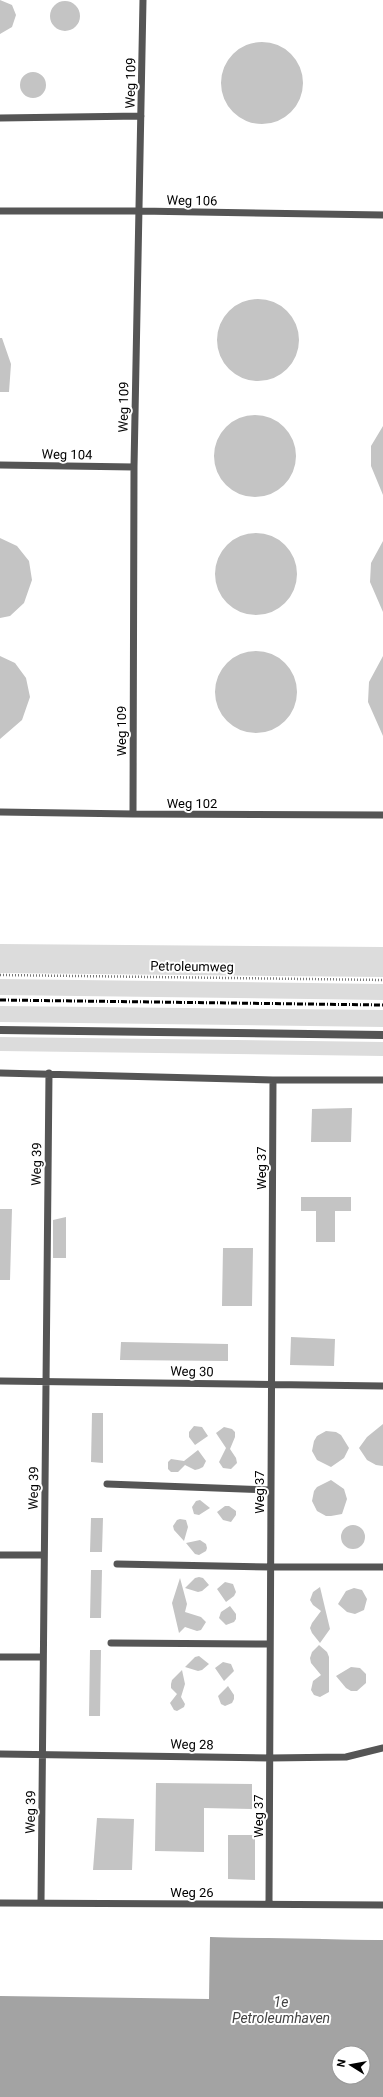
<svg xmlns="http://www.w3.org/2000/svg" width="383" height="2097" viewBox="0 0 383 2097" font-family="Roboto,sans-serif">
<rect width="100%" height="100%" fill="#fff"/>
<path fill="#dcdcdc" d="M 0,944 L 383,947 L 383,977 L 0,973 Z
M 0,979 L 383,984 L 383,1000 L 0,995 Z
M 0,1006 L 383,1010 L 383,1027 L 0,1022 Z
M 0,1037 L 383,1042 L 383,1056 L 0,1051 Z"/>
<path fill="#a3a3a3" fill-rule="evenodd" d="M 210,1937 L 383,1940 L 383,2097 L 0,2097 L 0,1996 L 209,1999 ZM 339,2053 L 363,2053 L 363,2077 L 339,2077 Z"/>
<path fill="#fff" d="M 210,1935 L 277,1936 L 278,1936 L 277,1938 L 210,1937 Z
M 321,1937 L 383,1938 L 383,1940 L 321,1939 Z"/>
<path fill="#c4c4c4" d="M 0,0 L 12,5 L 16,15 L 12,27 L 0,34 Z
M50 16a15 15 0 1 1 30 0a15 15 0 1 1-30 0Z
M221 83a41 41 0 1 1 82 0a41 41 0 1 1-82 0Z
M20 85a13 13 0 1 1 26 0a13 13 0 1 1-26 0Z
M217 340a41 41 0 1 1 82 0a41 41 0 1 1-82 0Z
M 0,338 L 2,338 L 11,364 L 9,392 L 0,392 Z
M214 456a41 41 0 1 1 82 0a41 41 0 1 1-82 0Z
M 383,426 L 383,495 L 371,466 L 371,446 Z
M215 574a41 41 0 1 1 82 0a41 41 0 1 1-82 0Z
M 0,538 L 17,546 L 29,561 L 32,580 L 24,603 L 10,616 L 0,618 Z
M 383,541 L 383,612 L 370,582 L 371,563 Z
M215 692a41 41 0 1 1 82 0a41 41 0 1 1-82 0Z
M 0,656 L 15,663 L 26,678 L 30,697 L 22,720 L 0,739 Z
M 383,656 L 383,736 L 368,702 L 369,682 Z
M 352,1108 L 351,1142 L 311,1142 L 312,1109 Z
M 301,1197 L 351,1197 L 351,1211 L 335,1211 L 335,1242 L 316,1242 L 316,1211 L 301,1211 Z
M 0,1209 L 12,1209 L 10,1280 L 0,1280 Z
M 66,1217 L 66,1258 L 53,1258 L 53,1220 Z
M 223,1248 L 253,1248 L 252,1306 L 222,1306 Z
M 291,1337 L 335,1339 L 334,1366 L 290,1365 Z
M 121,1342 L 228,1344 L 228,1361 L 120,1360 Z
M 92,1413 L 103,1413 L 103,1463 L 91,1462 Z
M 383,1424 L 383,1466 L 376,1465 L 367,1460 L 359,1448 L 367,1437 Z
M 194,1426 L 202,1427 L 208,1436 L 195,1445 L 189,1437 L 189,1432 Z
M 224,1427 L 232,1429 L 235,1432 L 235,1437 L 230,1449 L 236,1458 L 237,1463 L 231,1469 L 223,1468 L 219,1462 L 226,1448 L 216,1433 Z
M 326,1431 L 336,1432 L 341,1435 L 349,1448 L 344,1458 L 331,1467 L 317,1460 L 312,1451 L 314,1441 L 317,1436 Z
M 198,1450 L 206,1461 L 203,1467 L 199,1469 L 195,1470 L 185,1465 L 178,1472 L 171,1472 L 168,1469 L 168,1462 L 171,1459 L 184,1461 Z
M 331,1480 L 344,1489 L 347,1499 L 342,1514 L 331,1516 L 326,1516 L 317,1511 L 312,1501 L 314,1491 L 317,1487 Z
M 200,1500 L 210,1508 L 199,1515 L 194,1514 L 192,1507 L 196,1501 Z
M 225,1506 L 229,1506 L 236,1511 L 236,1515 L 231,1522 L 223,1520 L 217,1512 Z
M 91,1518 L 103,1518 L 102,1552 L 90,1552 Z
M 180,1519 L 186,1520 L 188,1527 L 184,1541 L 174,1530 L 173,1526 L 177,1520 Z
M341 1537a12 12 0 1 1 24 0a12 12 0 1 1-24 0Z
M 200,1540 L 206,1544 L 207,1548 L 206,1551 L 199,1555 L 195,1554 L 186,1543 Z
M 91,1570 L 102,1570 L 101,1618 L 90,1618 Z
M 199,1577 L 203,1578 L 209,1585 L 202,1591 L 198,1592 L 185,1588 L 195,1578 Z
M 180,1578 L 187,1604 L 185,1612 L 201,1617 L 206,1622 L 201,1630 L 197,1631 L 185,1627 L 179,1633 L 172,1603 Z
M 225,1582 L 233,1584 L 236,1592 L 234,1596 L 226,1602 L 217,1589 Z
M 320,1587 L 330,1629 L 320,1643 L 312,1633 L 310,1628 L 312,1623 L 321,1611 L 313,1605 L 310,1600 L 313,1592 Z
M 354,1588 L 362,1590 L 367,1599 L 364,1610 L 355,1614 L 347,1612 L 338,1604 L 346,1591 Z
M 230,1606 L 236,1614 L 236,1619 L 234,1622 L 226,1625 L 219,1618 L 221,1612 Z
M 319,1645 L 327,1652 L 329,1657 L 329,1692 L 320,1697 L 314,1695 L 311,1690 L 313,1681 L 321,1675 L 311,1663 L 310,1658 L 312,1652 Z
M 90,1650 L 101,1650 L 100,1716 L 89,1716 Z
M 199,1656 L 209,1664 L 202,1670 L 198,1671 L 185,1667 L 195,1657 Z
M 223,1662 L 231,1664 L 234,1671 L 224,1681 L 215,1668 Z
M 351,1667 L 360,1668 L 366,1674 L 366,1683 L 357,1691 L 351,1691 L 346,1688 L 336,1676 Z
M 182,1670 L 185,1684 L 181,1697 L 185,1704 L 184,1707 L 177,1711 L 174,1710 L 170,1703 L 177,1694 L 171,1688 L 171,1684 L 172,1680 Z
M 228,1686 L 234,1695 L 234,1699 L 232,1703 L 225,1706 L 221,1704 L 218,1696 Z
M 156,1783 L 252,1784 L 252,1809 L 204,1808 L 204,1852 L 155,1851 Z
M 97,1818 L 134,1819 L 132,1870 L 93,1870 Z
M 228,1835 L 255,1835 L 255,1880 L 228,1879 Z"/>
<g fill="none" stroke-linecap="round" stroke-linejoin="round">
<path stroke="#777" stroke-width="2.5" stroke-dasharray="1 2" stroke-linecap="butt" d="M 0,975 L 383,980"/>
<path stroke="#555" stroke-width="7" d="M 0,118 L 141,116
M 0,211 L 140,211 L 383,215
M 0,465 L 134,467
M 0,812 L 133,814 L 383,815
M 133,814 L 134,467 L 143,0
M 0,1073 L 273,1080 L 383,1080
M 0,1381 L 383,1386
M 107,1484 L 271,1490
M 0,1555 L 44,1555
M 117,1564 L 271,1567 L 383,1567
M 111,1643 L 270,1644
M 0,1657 L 43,1657
M 0,1754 L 270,1758 L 346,1757 L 383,1748
M 0,1903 L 383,1905
M 41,1903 L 49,1073
M 269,1904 L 273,1080"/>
<path stroke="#555" stroke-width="8" d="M 0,1030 L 383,1035"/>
<path stroke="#000" stroke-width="3" stroke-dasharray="6 2 1 2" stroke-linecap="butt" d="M 0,1000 L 383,1005"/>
</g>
<g text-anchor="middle" stroke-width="4" stroke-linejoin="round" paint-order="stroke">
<g font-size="13" fill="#000" stroke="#fff">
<text transform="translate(130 83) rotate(-89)" y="5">Weg 109</text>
<text transform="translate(192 200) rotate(1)" y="5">Weg 106</text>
<text transform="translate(123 407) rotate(-89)" y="5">Weg 109</text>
<text transform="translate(67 454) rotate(1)" y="5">Weg 104</text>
<text transform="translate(121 731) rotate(-90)" y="5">Weg 109</text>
<text x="192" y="808">Weg 102</text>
<text transform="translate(192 966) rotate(1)" y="5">Petroleumweg</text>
<text transform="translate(36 1164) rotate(-89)" y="5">Weg 39</text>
<text transform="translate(261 1168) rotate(-90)" y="5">Weg 37</text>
<text transform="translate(192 1371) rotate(1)" y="5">Weg 30</text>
<text transform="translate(33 1488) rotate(-89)" y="5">Weg 39</text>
<text transform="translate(259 1492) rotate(-90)" y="5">Weg 37</text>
<text transform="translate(192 1744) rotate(1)" y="5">Weg 28</text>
<text transform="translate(30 1812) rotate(-89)" y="5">Weg 39</text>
<text transform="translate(258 1816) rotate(-90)" y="5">Weg 37</text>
<text x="192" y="1897">Weg 26</text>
</g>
<g font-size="14" font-style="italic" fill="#444" stroke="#fff">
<text x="281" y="2007">1e<tspan x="281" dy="16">Petroleumhaven</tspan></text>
</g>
</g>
<g transform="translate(351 2065) rotate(281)"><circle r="19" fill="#ffffff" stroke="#999999"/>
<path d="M0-3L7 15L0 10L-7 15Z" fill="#000000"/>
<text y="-6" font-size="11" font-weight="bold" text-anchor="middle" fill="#000000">N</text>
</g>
</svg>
